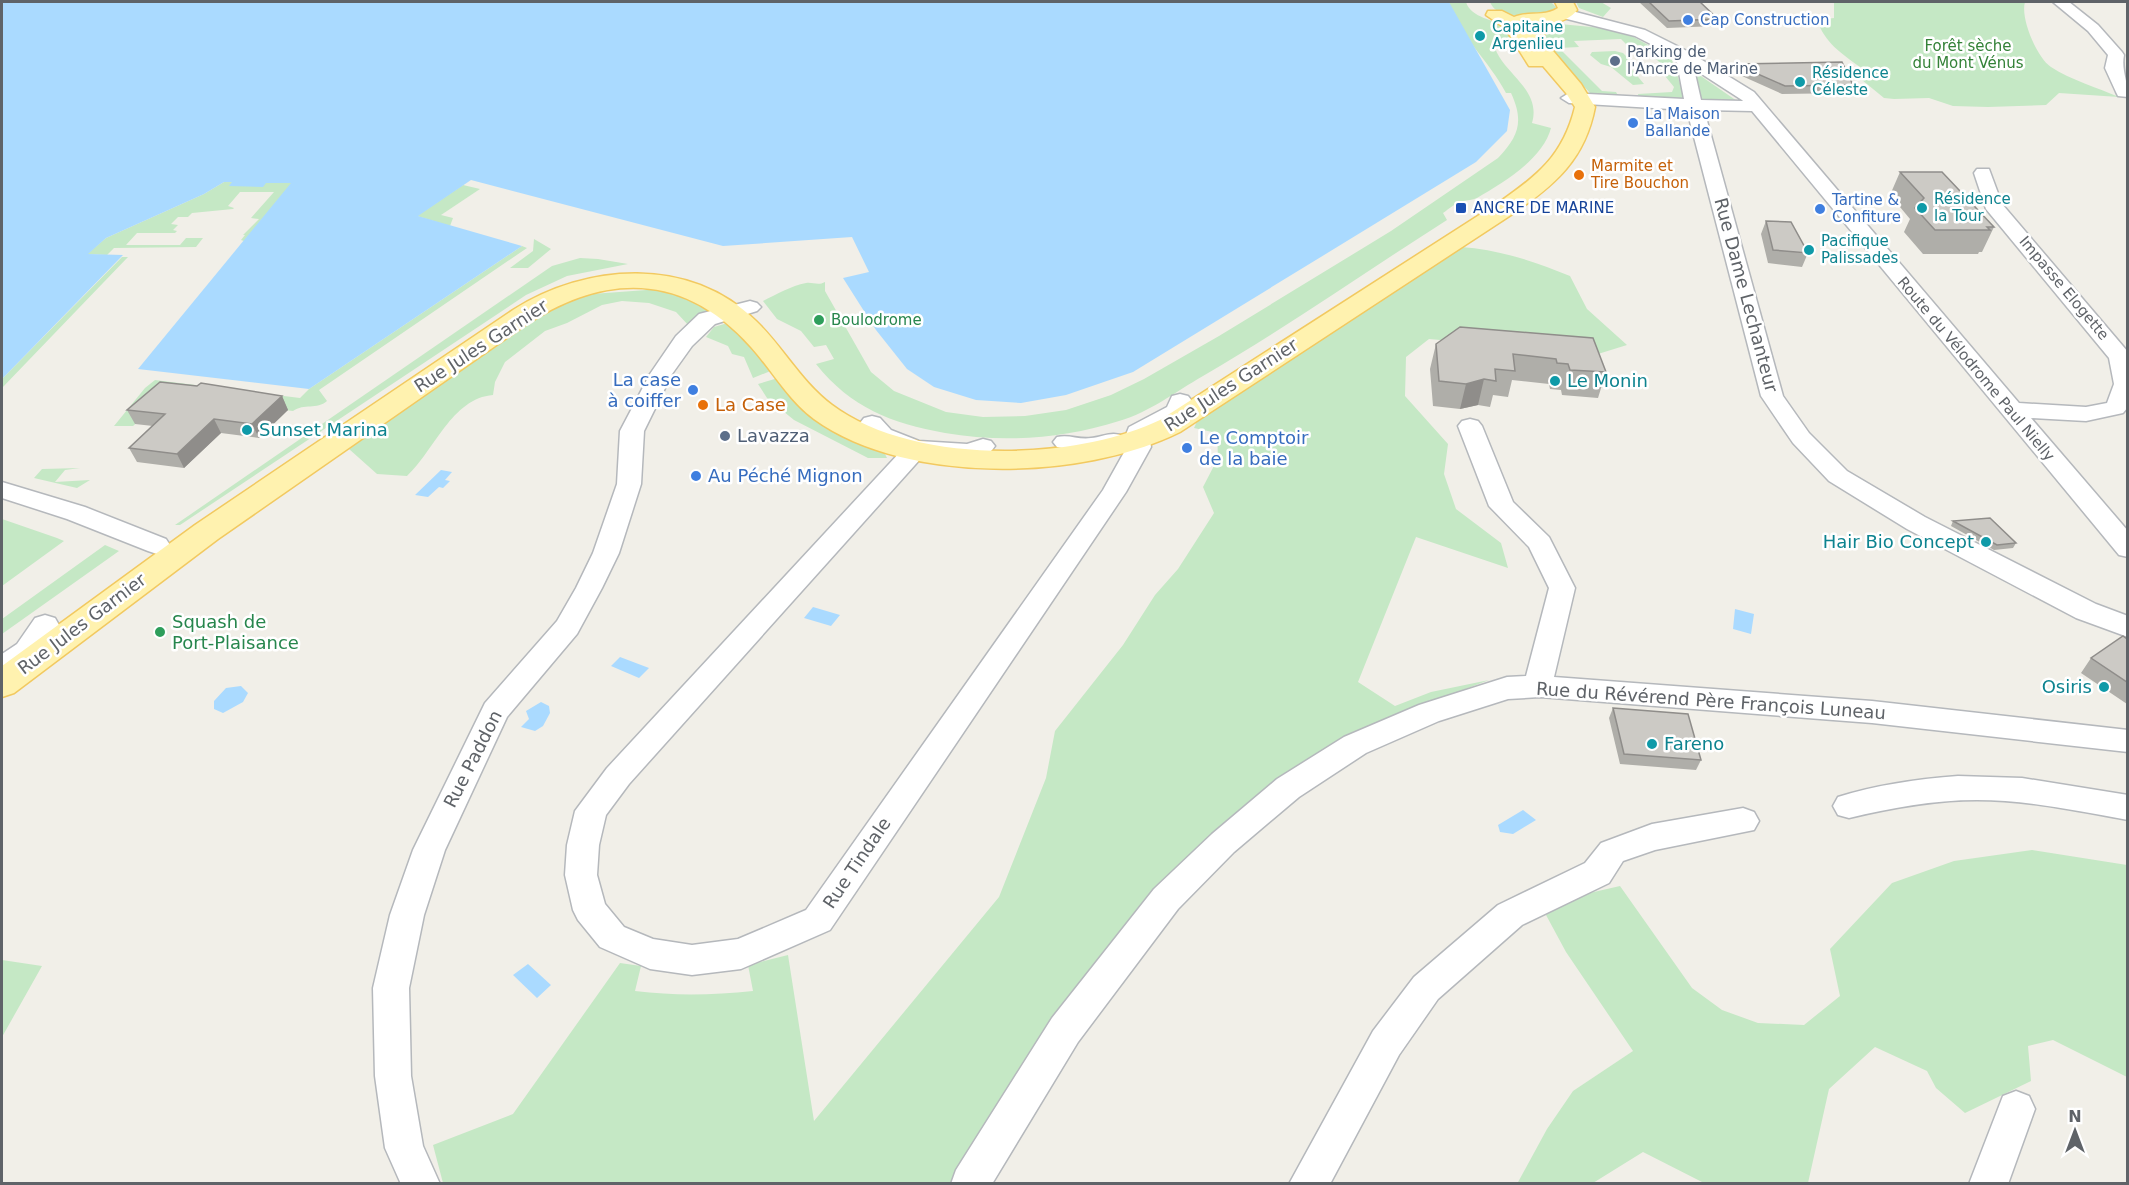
<svg xmlns="http://www.w3.org/2000/svg" width="2129" height="1185" viewBox="0 0 2129 1185" font-family="'DejaVu Sans',sans-serif">
<rect width="100%" height="100%" fill="#f1efe8"/>
<path fill="#c5e8c5" d="M 1449,2 L 1466,2 C 1471,19 1495,18 1507,30 C 1510,33 1513,39 1515,43 L 1493,44 C 1496,50 1498,56 1502,61 C 1516,80 1540,96 1532,123 L 1551,128 C 1543,159 1504,182 1477,198 C 1472,200 1468,200 1463,201 C 1456,202 1449,209 1443,213 L 1447,220 C 1365,272 1286,328 1203,376 C 1175,392 1150,412 1119,421 C 1063,439 1003,443 945,433 C 891,423 851,408 816,364 L 834,359 L 826,345 L 814,347 L 801,331 L 777,319 L 763,301 C 777,294 791,286 806,283 C 813,282 818,286 825,282 L 825,291 L 871,372 L 894,391 L 946,412 L 983,417 L 1025,416 L 1066,410 L 1111,395 L 1144,379 L 1219,336 L 1391,231 L 1498,158 C 1519,136 1524,121 1511,93 L 1506,93 C 1490,62 1458,34 1449,2 Z
M 1490,2 L 1551,2 L 1556,7 L 1550,14 C 1533,15 1498,22 1490,2 Z
M 1576,2 L 1601,2 L 1611,8 L 1603,17 L 1579,8 Z
M 1834,2 L 2025,2 C 2020,18 2037,58 2051,67 C 2071,80 2098,88 2119,97 L 2059,93 L 2046,105 L 1988,107 L 1953,106 L 1929,98 L 1894,99 L 1884,98 L 1862,80 L 1860,67 C 1841,53 1825,43 1817,20 L 1834,18 Z
M 1560,24 L 1602,28 L 1630,35 L 1650,46 L 1672,60 L 1686,101 L 1639,99 L 1638,94 L 1672,92 L 1674,87 L 1665,76 L 1672,74 L 1641,45 L 1628,46 L 1621,39 L 1574,41 L 1579,47 L 1559,48 L 1602,91 L 1616,92 L 1619,97 L 1593,96 L 1550,51 L 1545,33 L 1548,29 Z
M 1615,51 L 1623,53 L 1632,62 L 1629,66 L 1644,84 L 1633,85 L 1611,67 L 1601,64 L 1590,55 L 1592,52 Z
M 1691,72 L 1695,72 L 1737,101 L 1704,102 L 1697,99 L 1694,90 L 1700,90 L 1696,76 L 1691,76 Z
M 224,182 L 292,183 L 244,241 L 241,240 L 245,235 L 243,235 L 259,219 L 251,218 L 274,192 L 240,192 L 228,206 L 234,208 L 233,209 L 192,213 L 188,217 L 178,217 L 171,224 L 178,225 L 173,230 L 177,231 L 175,233 L 137,233 L 126,245 L 180,245 L 186,238 L 203,238 L 196,247 L 114,248 L 107,255 L 87,254 L 106,238 L 204,194 Z
M 463,185 L 480,189 L 441,215 L 453,218 L 450,226 L 417,216 Z
M 534,239 L 551,249 L 528,268 L 510,268 L 533,251 Z
M 522,246 L 527,248 L 319,390 L 327,401 C 317,410 304,403 293,411 L 167,396 L 133,426 L 114,426 L 145,388 L 155,380 L 300,398 L 309,389 Z
M 1461,247 C 1500,250 1534,261 1570,276 L 1587,309 L 1627,345 L 1598,354 L 1429,339 L 1406,357 L 1405,396 L 1448,444 L 1444,474 L 1456,509 L 1501,543 L 1508,568 L 1416,537 L 1358,682 L 1395,706 L 1431,692 L 1489,680 L 1353,732 L 1288,775 L 1209,838 L 1113,940 L 953,1183 L 443,1183 L 433,1145 L 513,1114 L 620,963 L 641,966 L 635,991 C 676,996 713,995 753,991 L 748,965 L 788,955 L 814,1121 L 999,897 L 1046,778 L 1055,731 L 1123,645 L 1155,595 L 1178,569 L 1214,513 L 1203,487 L 1218,458 L 1217,433 L 1194,428 L 1199,417 Z
M 122,257 L 128,257 L 2,388 L 2,379 Z
M 580,258 L 598,259 L 628,264 L 567,276 L 526,295 L 180,525 L 175,525 L 552,266 Z
M 660,289 L 713,306 L 690,327 L 676,312 L 649,303 L 622,301 L 602,305 L 567,323 L 545,331 L 505,362 L 495,382 L 493,395 C 452,398 434,451 407,476 L 377,474 L 349,449 L 508,335 L 553,306 L 592,294 Z
M 731,322 L 773,370 L 753,378 L 744,357 L 732,354 L 728,346 L 706,337 L 714,327 Z
M 778,378 L 883,450 L 887,458 L 868,458 L 794,420 L 767,398 L 758,384 Z
M 80,468 L 65,470 L 55,482 L 90,480 L 77,488 L 34,478 L 42,469 Z
M 2,519 L 57,538 L 64,541 L 2,586 Z
M 105,545 L 119,551 L 2,634 L 2,619 Z
M 2032,850 L 2127,865 L 2127,1077 L 2053,1040 L 2028,1046 L 2031,1081 L 1965,1113 L 1936,1088 L 1927,1071 L 1875,1047 L 1829,1089 L 1808,1183 L 1704,1183 L 1643,1152 L 1593,1183 L 1517,1184 L 1547,1129 L 1573,1091 L 1633,1051 L 1566,952 L 1546,915 L 1572,897 L 1620,886 L 1692,988 L 1722,1010 L 1758,1023 L 1804,1025 L 1840,996 L 1830,949 L 1892,883 L 1954,861 Z
M 2,960 L 42,966 L 2,1037 Z"/>
<path fill="#aadaff" d="M 2,2 L 1449,2 L 1510,110 L 1507,131 L 1476,162 L 1133,372 L 1066,395 L 1021,403 L 976,400 L 934,387 L 907,369 L 876,330 L 843,278 L 869,272 L 852,237 L 723,246 L 471,180 L 418,216 L 522,246 L 309,389 L 138,369 L 291,183 L 266,183 L 263,187 L 229,186 L 232,182 L 224,182 L 204,194 L 106,238 L 88,254 L 123,255 L 2,379 Z
M 441,470 L 452,472 L 445,480 L 450,481 L 443,488 L 439,487 L 428,497 L 415,495 Z
M 813,607 L 840,615 L 831,626 L 804,618 Z
M 1735,609 L 1754,614 L 1751,634 L 1733,629 Z
M 620,657 L 649,668 L 639,678 L 611,666 Z
M 241,686 L 248,693 L 243,702 L 223,713 L 214,709 L 214,701 L 226,688 Z
M 541,702 L 549,706 L 550,713 L 543,726 L 535,731 L 521,727 L 529,719 L 526,711 Z
M 1523,810 L 1536,820 L 1513,834 L 1500,832 L 1498,825 Z
M 528,964 L 551,985 L 537,998 L 513,975 Z"/>
<g fill="none" stroke-linecap="round" stroke-linejoin="round">
<g stroke="#b5b8bc" stroke-width="3">
<path id="minor" d="M 2053,2 L 2069,2 L 2098,25 L 2122,52 L 2124,55 C 2121,70 2128,81 2128,97 L 2118,96 L 2116,92 L 2105,68 L 2108,55 L 2088,31 Z
M 1564,9 L 1645,30 L 1689,52 L 1754,92 L 2019,403 L 2086,407 L 2107,403 L 2114,384 L 2109,358 L 1986,209 L 1974,173 L 1977,169 L 1989,169 L 2002,204 L 2128,352 L 2128,407 L 2123,413 L 2086,421 L 2031,418 L 2128,531 L 2128,557 L 2119,555 L 1752,111 L 1704,110 L 1783,396 L 1809,433 L 1847,471 L 1925,517 L 2096,604 L 2128,616 L 2128,637 L 2076,618 L 1907,529 L 1829,481 L 1793,443 L 1761,396 L 1687,110 L 1569,103 L 1561,98 L 1569,93 L 1684,99 L 1676,57 L 1635,36 L 1559,17 L 1556,14 ZM 1694,69 L 1742,100 L 1743,101 L 1701,100 Z
M 750,301 L 757,303 L 761,307 L 757,311 L 715,324 L 692,346 L 672,374 L 644,431 L 641,484 L 619,553 L 602,588 L 577,634 L 507,717 L 445,850 L 424,915 L 409,988 L 411,1076 L 423,1146 L 440,1184 L 401,1184 L 385,1148 L 375,1076 L 373,988 L 390,915 L 413,850 L 485,703 L 557,621 L 576,588 L 593,553 L 617,484 L 620,431 L 650,374 L 676,336 L 699,314 Z
M 1180,394 L 1188,396 L 1192,401 L 1186,416 L 1149,435 L 1151,447 L 1126,492 L 830,930 L 741,969 L 692,975 L 650,969 L 600,947 L 578,920 L 573,910 L 565,875 L 567,845 L 575,811 L 607,768 L 902,450 L 875,440 L 860,423 L 864,418 L 872,416 L 880,418 L 891,430 L 919,441 L 967,444 L 983,439 L 991,441 L 995,446 C 978,472 945,449 923,456 L 629,784 L 606,815 L 599,845 L 597,875 L 605,904 L 624,927 L 653,939 L 692,945 L 738,939 L 806,910 L 1103,490 L 1127,447 L 1125,443 L 1089,453 L 1057,447 L 1053,442 L 1057,437 C 1069,434 1079,440 1091,438 C 1103,437 1113,430 1125,437 L 1129,427 L 1167,407 L 1172,396 Z
M 1470,419 L 1478,421 L 1482,426 L 1513,502 L 1549,537 L 1575,588 L 1554,677 L 1872,701 L 2128,730 L 2128,752 L 1872,723 L 1540,697 L 1508,699 L 1439,721 L 1366,753 L 1299,797 L 1234,852 L 1178,909 L 1078,1042 L 992,1184 L 951,1184 L 956,1170 L 1052,1018 L 1154,889 L 1212,834 L 1277,779 L 1344,737 L 1419,705 L 1507,677 L 1526,676 L 1549,588 L 1529,547 L 1489,506 L 1458,426 L 1462,421 Z
M 2,482 L 85,507 L 166,539 L 170,545 L 166,551 L 157,554 L 148,551 L 67,519 L 2,498 Z
M 45,615 L 55,618 L 59,625 C 45,648 29,672 2,678 L 2,654 L 17,644 L 35,618 Z
M 1958,776 L 2022,778 L 2128,795 L 2128,820 C 2078,811 2027,800 1977,800 C 1933,800 1891,808 1849,818 L 1838,815 L 1833,806 L 1838,797 C 1876,785 1918,779 1958,776 Z
M 1743,808 L 1754,812 L 1759,821 L 1754,830 L 1655,850 L 1623,861 L 1609,883 L 1522,925 L 1438,999 L 1399,1055 L 1330,1184 L 1289,1184 L 1373,1031 L 1414,977 L 1498,905 L 1585,863 L 1601,843 L 1652,824 Z
M 2016,1091 L 2029,1096 L 2035,1109 L 2008,1184 L 1969,1184 L 2003,1096 Z"/>
</g>
<g stroke="#f2c960" stroke-width="3">
<path id="major" d="M 1555,2 L 1573,2 L 1577,10 C 1565,26 1548,17 1543,39 L 1581,84 L 1595,107 C 1585,159 1556,184 1514,213 L 1180,432 C 1082,481 905,485 814,419 C 788,400 772,370 751,347 C 684,272 605,272 524,326 L 218,539 L 14,693 L 2,697 L 2,666 L 195,525 L 513,310 C 587,263 690,256 756,321 C 783,347 802,383 832,405 C 912,465 1073,462 1160,420 L 1498,203 C 1537,176 1563,156 1575,107 L 1566,93 L 1543,66 L 1529,66 L 1505,28 L 1486,15 L 1488,11 L 1502,11 L 1514,17 C 1527,11 1545,17 1558,8 ZM 1522,25 L 1529,25 L 1526,31 Z"/>
</g>
<use href="#minor" fill="#fff" fill-rule="evenodd"/>
<use href="#major" fill="#fff2af" fill-rule="evenodd"/>
</g>
<path fill="#afaea9" d="M 1639,2 L 1700,2 L 1718,19 L 1716,26 L 1667,28 Z
M 1735,64 L 1853,85 L 1850,93 L 1782,94 L 1733,72 Z
M 1900,172 L 1994,227 L 1982,252 L 1979,252 L 1978,254 L 1923,254 L 1904,232 L 1910,219 L 1890,195 Z
M 1766,221 L 1808,253 L 1802,267 L 1768,263 L 1761,234 Z
M 1460,327 L 1606,372 L 1598,398 L 1562,395 L 1561,390 L 1550,389 L 1549,384 L 1512,380 L 1508,397 L 1493,395 L 1490,407 L 1478,405 L 1460,409 L 1433,406 L 1430,369 L 1436,344 Z
M 282,396 L 288,410 L 259,438 L 221,433 L 184,468 L 137,462 L 129,448 L 153,426 L 135,424 L 127,410 Z
M 1953,521 L 2016,543 L 2013,548 L 1994,550 L 1951,526 Z
M 2127,639 L 2127,704 L 2081,673 L 2091,658 Z
M 1613,708 L 1701,760 L 1696,770 L 1620,764 L 1609,718 Z"/>
<path fill="#8f8d8a" d="M 1484,379 L 1478,405 L 1460,409 L 1466,384 Z
M 282,396 L 288,410 L 259,438 L 252,424 Z
M 214,419 L 221,433 L 184,468 L 177,454 Z"/>
<path fill="#cccac5" stroke="#8f8d8a" stroke-width="1.5" d="M 1649,2 L 1700,2 L 1718,19 L 1669,21 Z
M 1842,62 L 1853,85 L 1785,86 L 1735,64 Z
M 1900,172 L 1942,172 L 1994,227 L 1987,227 L 1990,230 L 1935,230 L 1915,208 L 1924,198 Z
M 1766,221 L 1791,222 L 1808,253 L 1773,250 Z
M 1460,327 L 1593,338 L 1606,372 L 1570,370 L 1568,364 L 1557,363 L 1556,359 L 1513,354 L 1515,371 L 1495,369 L 1496,381 L 1484,379 L 1466,384 L 1439,381 L 1436,344 Z
M 160,382 L 197,386 L 201,383 L 282,396 L 252,424 L 214,419 L 177,454 L 129,448 L 165,414 L 127,410 Z
M 1990,518 L 2016,543 L 1997,545 L 1953,521 Z
M 2123,636 L 2127,639 L 2127,682 L 2091,658 Z
M 1613,708 L 1688,714 L 1701,760 L 1624,754 Z"/>
<g fill="#3f7fe0" stroke="#fff" stroke-width="2">
<circle cx="1688" cy="20" r="6"/>
<circle cx="1633" cy="123" r="6"/>
<circle cx="1820" cy="209" r="6"/>
<circle cx="693" cy="390" r="6"/>
<circle cx="1187" cy="448" r="6"/>
<circle cx="696" cy="476" r="6"/>
</g>
<g fill="#0f9aa8" stroke="#fff" stroke-width="2">
<circle cx="1480" cy="36" r="6"/>
<circle cx="1800" cy="82" r="6"/>
<circle cx="1922" cy="208" r="6"/>
<circle cx="1809" cy="250" r="6"/>
<circle cx="1555" cy="381" r="6"/>
<circle cx="247" cy="430" r="6"/>
<circle cx="1986" cy="542" r="6"/>
<circle cx="2104" cy="687" r="6"/>
<circle cx="1652" cy="744" r="6"/>
</g>
<g fill="#5c6f8a" stroke="#fff" stroke-width="2">
<circle cx="1615" cy="61" r="6"/>
<circle cx="725" cy="436" r="6"/>
</g>
<g fill="#e8710a" stroke="#fff" stroke-width="2">
<circle cx="1579" cy="175" r="6"/>
<circle cx="703" cy="405" r="6"/>
</g>
<rect fill="#1a4fb4" stroke="#fff" stroke-width="2" x="1455" y="202" width="12" height="12" rx="3"/>
<g fill="#2e9e5b" stroke="#fff" stroke-width="2">
<circle cx="819" cy="320" r="6"/>
<circle cx="160" cy="632" r="6"/>
</g>
<g text-anchor="middle" stroke-width="5" stroke-linejoin="round" paint-order="stroke">
<g font-size="15" fill="#366cbe" stroke="#fff" text-anchor="start">
<text x="1700" y="25">Cap Construction</text>
<text x="1645" y="119">La Maison<tspan x="1645" dy="17">Ballande</tspan></text>
<text x="1832" y="205">Tartine &amp;<tspan x="1832" dy="17">Confiture</tspan></text>
</g>
<g font-size="15" fill="#0d838f" stroke="#fff" text-anchor="start">
<text x="1492" y="32">Capitaine<tspan x="1492" dy="17">Argenlieu</tspan></text>
<text x="1812" y="78">Résidence<tspan x="1812" dy="17">Céleste</tspan></text>
<text x="1934" y="204">Résidence<tspan x="1934" dy="17">la Tour</tspan></text>
<text x="1821" y="246">Pacifique<tspan x="1821" dy="17">Palissades</tspan></text>
</g>
<g font-size="15" fill="#348238" stroke="#fff">
<text x="1968" y="51">Forêt sèche<tspan x="1968" dy="17">du Mont Vénus</tspan></text>
</g>
<g font-size="15" fill="#4e5e75" stroke="#fff" text-anchor="start">
<text x="1627" y="57">Parking de<tspan x="1627" dy="17">l'Ancre de Marine</tspan></text>
</g>
<g font-size="15" fill="#c56008" stroke="#fff" text-anchor="start">
<text x="1591" y="171">Marmite et<tspan x="1591" dy="17">Tire Bouchon</tspan></text>
</g>
<g font-size="15" fill="#164399" stroke="#fff" text-anchor="start">
<text x="1473" y="213">ANCRE DE MARINE</text>
</g>
<g font-size="15" fill="#5f6368" stroke="#fff">
<text transform="translate(2064 288) rotate(50)" y="5">Impasse Elogette</text>
<text transform="translate(1976 369) rotate(50)" y="5">Route du Vélodrome Paul Nielly</text>
</g>
<g font-size="15" fill="#27864d" stroke="#fff" text-anchor="start">
<text x="831" y="325">Boulodrome</text>
</g>
<g font-size="18" fill="#5f6368" stroke="#fff">
<text transform="translate(1746 295) rotate(75)" y="6">Rue Dame Lechanteur</text>
<text transform="translate(481 346) rotate(-33)" y="6">Rue Jules Garnier</text>
<text transform="translate(1231 385) rotate(-33)" y="6">Rue Jules Garnier</text>
<text transform="translate(82 624) rotate(-37)" y="6">Rue Jules Garnier</text>
<text transform="translate(1711 701) rotate(4)" y="6">Rue du Révérend Père François Luneau</text>
<text transform="translate(473 759) rotate(-63)" y="6">Rue Paddon</text>
<text transform="translate(857 863) rotate(-56)" y="6">Rue Tindale</text>
</g>
<g font-size="18" fill="#366cbe" stroke="#fff" text-anchor="start">
<text x="681" y="386" text-anchor="end">La case<tspan x="681" dy="21">à coiffer</tspan></text>
<text x="1199" y="444">Le Comptoir<tspan x="1199" dy="21">de la baie</tspan></text>
<text x="708" y="482">Au Péché Mignon</text>
</g>
<g font-size="18" fill="#0d838f" stroke="#fff" text-anchor="start">
<text x="1567" y="387">Le Monin</text>
<text x="259" y="436">Sunset Marina</text>
<text x="1974" y="548" text-anchor="end">Hair Bio Concept</text>
<text x="2092" y="693" text-anchor="end">Osiris</text>
<text x="1664" y="750">Fareno</text>
</g>
<g font-size="18" fill="#c56008" stroke="#fff" text-anchor="start">
<text x="715" y="411">La Case</text>
</g>
<g font-size="18" fill="#4e5e75" stroke="#fff" text-anchor="start">
<text x="737" y="442">Lavazza</text>
</g>
<g font-size="18" fill="#27864d" stroke="#fff" text-anchor="start">
<text x="172" y="628">Squash de<tspan x="172" dy="21">Port-Plaisance</tspan></text>
</g>
</g>
<rect width="2129" height="1185" fill="none" stroke="#5f6368" stroke-width="6"/>
<g transform="translate(2075 1131)" stroke="#ffffff" stroke-width="4.5" paint-order="stroke">
<path d="M0-4.5L10 22L0 15L-10 22Z" fill="#5f6368"/>
<text y="-9" font-size="16" font-weight="bold" text-anchor="middle" fill="#5f6368">N</text>
</g>
</svg>
